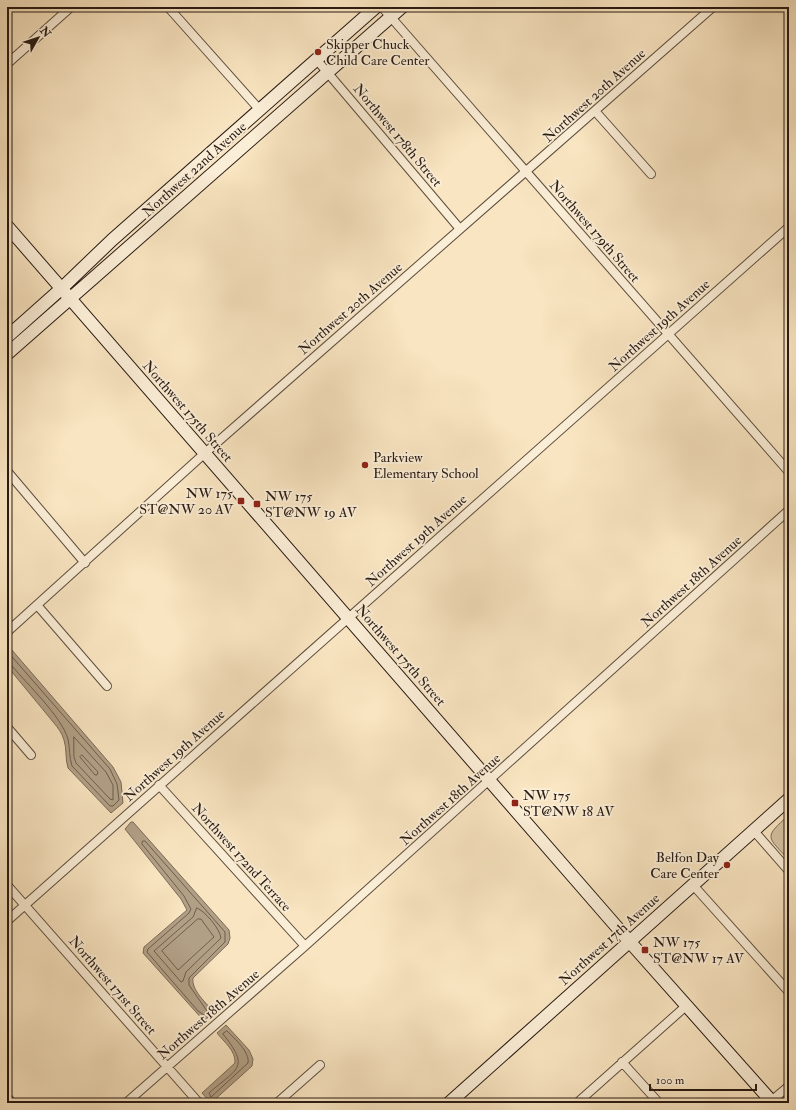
<svg xmlns="http://www.w3.org/2000/svg" width="796" height="1110" viewBox="0 0 796 1110" font-family="'IM FELL Double Pica',serif">
<rect width="100%" height="100%" fill="#f9e5c1"/>
<filter id="stains"><feTurbulence type="fractalNoise" baseFrequency=".005" numOctaves="4"/><feColorMatrix values="0 0 0 0 .2 0 0 0 0 .09 0 0 0 0 .02 0 0 0 .5 -.17"/></filter>
<radialGradient id="worn" r=".72"><stop offset=".6" stop-color="#630" stop-opacity="0"/><stop offset="1" stop-color="#630" stop-opacity=".3"/></radialGradient>
<path fill="#d5c2a3" stroke="#7e6e5b" d="M 789,815 L 789,860 C 767,836 763,838 789,815 Z"/>
<path fill="#b2a086" stroke="#7b6a58" d="M 7,647 L 11,649 L 113,767 L 121,782 L 123,803 L 111,813 L 68,768 C 65,759 67,749 64,740 C 62,733 58,728 54,723 L 7,666 Z
M 131,822 L 133,822 L 229,930 L 230,938 L 228,944 L 193,978 C 191,990 207,1004 214,1012 L 204,1021 L 143,953 L 144,947 L 187,910 L 181,899 L 125,829 Z
M 226,1025 L 249,1050 L 253,1059 L 252,1066 L 211,1103 L 202,1093 L 235,1063 C 236,1051 224,1042 217,1033 Z"/>
<g fill="none" stroke-linecap="round" stroke-linejoin="round">
<path stroke="#6d5d4c" stroke-width="1" d="M 7,651 L 110,769 L 117,784 L 119,800 L 113,806 L 110,806 L 72,766 C 69,757 70,748 68,739 C 61,716 28,685 12,666 L 7,664
M 74,737 L 106,772 L 113,785 L 113,800 L 110,799 L 76,763 L 74,757 Z
M 82,755 L 98,772 L 97,775 L 95,775 L 80,757 Z
M 143,841 L 145,841 L 225,932 L 225,942 L 189,978 L 189,985 L 207,1011 L 204,1015 L 198,1011 L 147,952 L 148,949 L 189,913 L 191,909 L 184,896 L 142,844 Z
M 197,908 C 205,911 220,929 221,938 L 186,972 L 183,981 L 181,982 L 154,951 L 193,917 Z
M 198,919 L 201,919 L 214,937 L 178,970 L 162,951 Z
M 227,1031 C 234,1038 250,1052 248,1063 L 211,1097 L 209,1093 C 237,1068 251,1069 223,1034 Z"/>
<g stroke="#5c4d3e" stroke-width="10">
<path id="street" d="M 168,7 L 259,109
M 382,7 L 789,472
M 316,59 L 460,229
M 7,64 L 71,7
M 595,111 L 651,174
M 7,471 L 85,563
M 37,605 L 107,686
M 7,632 L 205,453 L 713,7
M 7,727 L 31,755
M 159,785 L 305,946
M 754,831 L 789,871
M 7,885 L 199,1103
M 693,885 L 789,992
M 7,921 L 789,227
M 622,1062 L 659,1103
M 7,1097 L 9,1099
M 771,1101 L 789,1086
M 126,1103 L 305,946 L 789,510
M 277,1103 L 320,1065
M 577,1103 L 686,1006"/>
</g>
<g stroke="#281a13" stroke-width="14">
<path id="secondary" d="M 7,226 L 629,941 L 773,1103
M 7,337 L 62,288 L 112,240 L 376,7
M 7,354 L 402,7
M 449,1103 L 789,799"/>
</g>
<use href="#street" stroke="#fbeed7" stroke-width="8"/>
<use href="#secondary" stroke="#fbeed7" stroke-width="12"/>
</g>
<g fill="#8f2418" stroke="#fbeed7" stroke-width="1.5">
<circle cx="318" cy="52" r="4"/>
<circle cx="365" cy="465" r="4"/>
<rect x="237" y="497" width="8" height="8" rx="2"/>
<rect x="253" y="500" width="8" height="8" rx="2"/>
<rect x="511" y="799" width="8" height="8" rx="2"/>
<circle cx="727" cy="865" r="4"/>
<rect x="641" y="946" width="8" height="8" rx="2"/>
</g>
<g text-anchor="middle" stroke-width="3.5" stroke-linejoin="round" paint-order="stroke">
<g font-size="14" fill="#281a13" stroke="#fbeed7" text-anchor="start">
<text x="326" y="49">Skipper Chuck<tspan x="326" dy="16">Child Care Center</tspan></text>
<text x="373" y="462">Parkview<tspan x="373" dy="16">Elementary School</tspan></text>
<text x="233" y="498" text-anchor="end">NW 175<tspan x="233" dy="16">ST@NW 20 AV</tspan></text>
<text x="265" y="501">NW 175<tspan x="265" dy="16">ST@NW 19 AV</tspan></text>
<text x="523" y="800">NW 175<tspan x="523" dy="16">ST@NW 18 AV</tspan></text>
<text x="719" y="862" text-anchor="end">Belfon Day<tspan x="719" dy="16">Care Center</tspan></text>
<text x="653" y="947">NW 175<tspan x="653" dy="16">ST@NW 17 AV</tspan></text>
</g>
<g font-size="14" fill="#281a13" stroke="#fbeed7">
<text transform="translate(594 95) rotate(-42)" y="5">Northwest 20th Avenue</text>
<text transform="translate(398 135) rotate(50)" y="5">Northwest 178th Street</text>
<text transform="translate(194 169) rotate(-42)" y="5">Northwest 22nd Avenue</text>
<text transform="translate(595 231) rotate(49)" y="5">Northwest 179th Street</text>
<text transform="translate(350 308) rotate(-41)" y="5">Northwest 20th Avenue</text>
<text transform="translate(659 325) rotate(-42)" y="5">Northwest 19th Avenue</text>
<text transform="translate(188 411) rotate(49)" y="5">Northwest 175th Street</text>
<text transform="translate(416 540) rotate(-42)" y="5">Northwest 19th Avenue</text>
<text transform="translate(691 581) rotate(-42)" y="5">Northwest 18th Avenue</text>
<text transform="translate(401 655) rotate(49)" y="5">Northwest 175th Street</text>
<text transform="translate(174 755) rotate(-42)" y="5">Northwest 19th Avenue</text>
<text transform="translate(450 799) rotate(-42)" y="5">Northwest 18th Avenue</text>
<text transform="translate(242 857) rotate(48)" y="5">Northwest 172nd Terrace</text>
<text transform="translate(609 939) rotate(-42)" y="5">Northwest 17th Avenue</text>
<text transform="translate(113 985) rotate(49)" y="5">Northwest 171st Street</text>
<text transform="translate(208 1014) rotate(-41)" y="5">Northwest 18th Avenue</text>
</g>
</g>
<rect width="796" height="1110" fill="none" stroke="#f9e5c1" stroke-width="24"/>
<rect x="8" y="8" width="780" height="1094" fill="none" stroke="#281a13" stroke-width="2"/>
<rect x="12" y="12" width="772" height="1086" fill="none" stroke="#281a13"/>
<g transform="translate(38 38) rotate(51)" stroke="#fbeed7" stroke-width="3" paint-order="stroke">
<path d="M0-3L7 15L0 10L-7 15Z" fill="#281a13"/>
<text y="-6" font-size="11" font-weight="bold" text-anchor="middle" fill="#281a13">N</text>
</g>
<path d="M650 1084v6h106v-6" fill="none" stroke="#281a13" stroke-width="2"/>
<text x="656" y="1084" font-size="12" fill="#281a13" stroke="#fbeed7" stroke-width="3" paint-order="stroke">100 m</text>
<rect width="100%" height="100%" filter="url(#stains)"/>
<rect width="100%" height="100%" fill="url(#worn)"/>
</svg>
